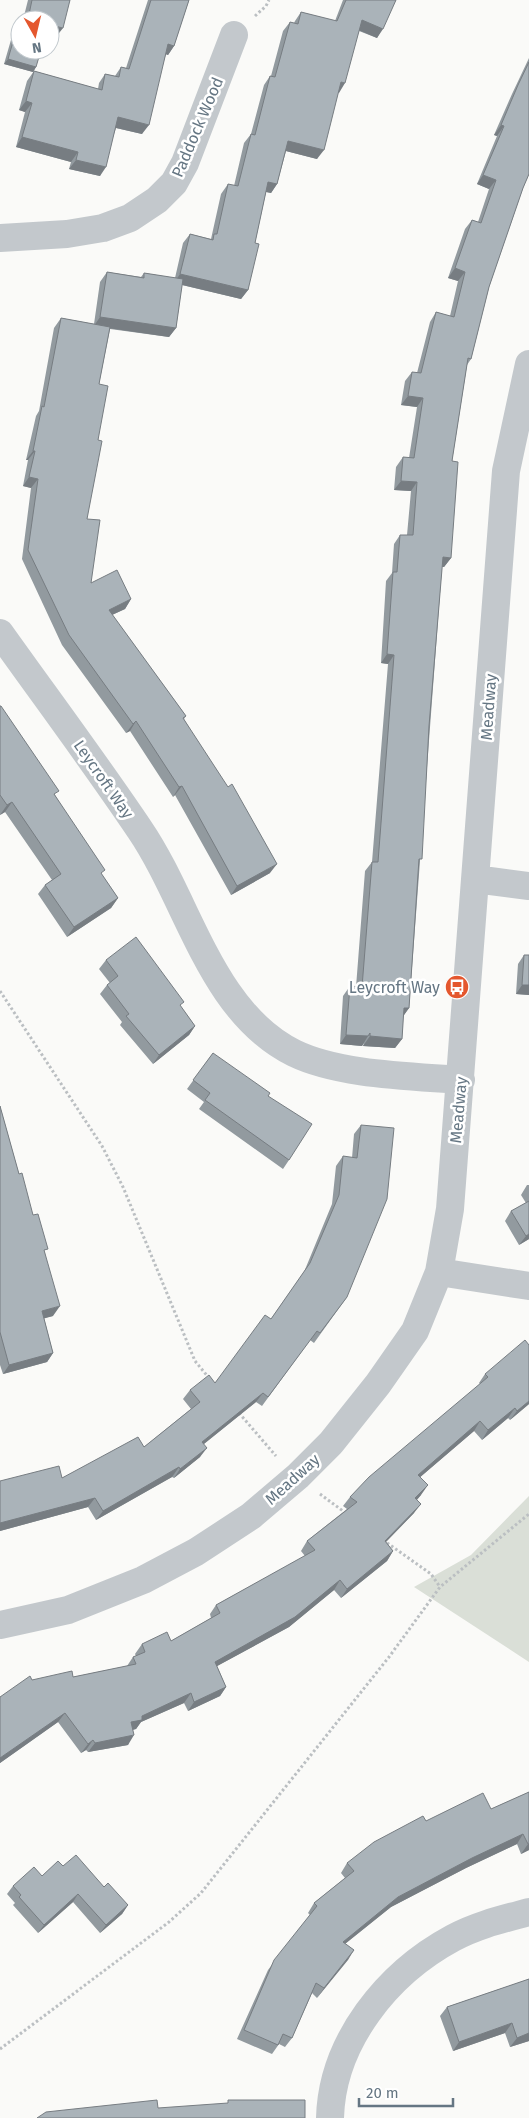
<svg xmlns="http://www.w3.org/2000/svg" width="529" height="2118" viewBox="0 0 529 2118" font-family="'Fira Sans',sans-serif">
<rect width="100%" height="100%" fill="#fafaf8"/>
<path fill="#dadfd7" d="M 529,1496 L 529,1662 L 414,1587 L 471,1555 Z"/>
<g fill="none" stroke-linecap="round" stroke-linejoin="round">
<path stroke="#bbbfc2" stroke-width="3" stroke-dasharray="2.5 2.5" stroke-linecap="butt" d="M 255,16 L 266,6 L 269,0
M 0,991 L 102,1146 L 123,1187 L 195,1361 L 209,1378
M 239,1413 L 276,1456
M 320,1494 L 347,1514
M 383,1540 L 431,1574 L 440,1587
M 0,2049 L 169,1922 L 201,1893 L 389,1657 L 440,1587 L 529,1514"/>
<path stroke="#c3c8cc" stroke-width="28" d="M 0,238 L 67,234 L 103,228 L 130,218 L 157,200 L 174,183 L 185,163 L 234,35
M 0,633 C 47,699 95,763 140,830 C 189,902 211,1012 294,1053 C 339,1075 411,1076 461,1080
M 475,879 L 529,886
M 439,1272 L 529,1286
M 0,1625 L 68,1610 L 143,1580 L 196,1552 L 251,1516 L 298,1476 L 331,1443 L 378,1384 L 415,1331 L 439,1272 L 450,1209 L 506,471 L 529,364
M 330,2118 C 332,2041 388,1973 453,1938 C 477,1925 503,1919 529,1912"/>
</g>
<path fill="#929a9f" d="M 28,0 L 70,0 L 56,37 L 50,36 L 50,20 L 23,20 Z
M 148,0 L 189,0 L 174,46 L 168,55 L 166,54 L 142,134 L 116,128 L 100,176 L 69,169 L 71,162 L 16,147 L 25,112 L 19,110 L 27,81 L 34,71 L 98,89 L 99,83 L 105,74 L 115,76 L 121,67 L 126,68 Z
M 343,0 L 396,0 L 377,38 L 359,31 L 338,93 L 317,159 L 286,151 L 277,184 L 271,193 L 266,192 L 255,243 L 248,290 L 241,299 L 182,285 L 176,328 L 169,337 L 110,329 L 99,384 L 98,440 L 87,519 L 91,583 L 131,599 L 125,609 L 112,615 L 186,716 L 184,719 L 270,873 L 231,895 L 175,795 L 173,797 L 130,731 L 126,733 L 62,645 L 22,559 L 31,488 L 23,486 L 28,460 L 26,460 L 36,416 L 39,411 L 54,328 L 61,318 L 94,324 L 100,282 L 107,272 L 141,277 L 144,273 L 175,278 L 183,243 L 190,234 L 211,239 L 221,194 L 228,184 L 234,186 L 244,143 L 251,134 L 264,85 L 270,76 L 271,76 L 283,31 L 290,22 L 294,23 L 295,21 L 301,12 L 335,21 Z
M 17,28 L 36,67 L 33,72 L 4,64 L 13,33 Z
M 529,58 L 529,174 L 523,188 L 489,287 L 471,359 L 467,365 L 452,461 L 451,558 L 444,567 L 442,567 L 409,1008 L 403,1016 L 402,1039 L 395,1048 L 363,1046 L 364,1043 L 362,1046 L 340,1044 L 343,996 L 350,986 L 356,987 L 365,871 L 372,862 L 388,664 L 381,663 L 386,581 L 392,573 L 394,544 L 400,535 L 407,535 L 411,491 L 394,490 L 396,467 L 403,457 L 409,458 L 417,407 L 401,405 L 405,381 L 412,372 L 417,373 L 430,322 L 436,312 L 450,316 L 458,281 L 448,278 L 465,229 L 472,220 L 478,222 L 489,189 L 477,184 L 497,136 L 494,135 L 512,94 Z
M 0,706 L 55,795 L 102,875 L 118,898 L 111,908 L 67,937 L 38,894 L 45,885 L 52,880 L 5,812 L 0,815 Z
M 524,955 L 529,995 L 516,994 L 518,964 Z
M 106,960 L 181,1007 L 195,1026 L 189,1035 L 153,1064 L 120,1025 L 122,1022 L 100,994 L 107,985 L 110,983 L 99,969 Z
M 213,1053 L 289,1160 L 283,1169 L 199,1109 L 204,1102 L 187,1089 Z
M 0,1106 L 19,1174 L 45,1253 L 53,1316 L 44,1318 L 53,1353 L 47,1362 L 3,1374 L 0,1365 Z
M 361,1125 L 347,1297 L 314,1343 L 310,1340 L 262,1406 L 256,1402 L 204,1444 L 200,1457 L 174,1478 L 172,1477 L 96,1520 L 88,1507 L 0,1531 L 0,1481 L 62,1478 L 144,1447 L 191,1409 L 183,1399 L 190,1390 L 215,1383 L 271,1319 L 304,1272 L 332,1204 L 336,1166 L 343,1156 L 352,1158 L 354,1134 Z
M 527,1185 L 529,1185 L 529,1239 L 519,1245 L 505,1221 L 511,1211 L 526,1203 L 521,1195 Z
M 485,1374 L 529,1404 L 510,1420 L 508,1418 L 482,1440 L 474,1431 L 420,1477 L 421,1495 L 417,1500 L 414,1513 L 386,1542 L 393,1551 L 387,1561 L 341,1598 L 334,1590 L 289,1627 L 217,1666 L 226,1687 L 220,1696 L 188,1711 L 184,1703 L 141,1722 L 136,1729 L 133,1730 L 128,1745 L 88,1752 L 86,1750 L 81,1753 L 58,1722 L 0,1763 L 0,1697 L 32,1680 L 73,1677 L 127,1666 L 133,1657 L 136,1656 L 135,1654 L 142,1644 L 171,1641 L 211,1618 L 210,1614 L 216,1605 L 305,1556 L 301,1551 L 307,1541 L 347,1509 L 343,1506 L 350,1497 L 480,1384 L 479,1383 Z
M 529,1792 L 529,1850 L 521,1854 L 517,1844 L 466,1868 L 391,1907 L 345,1944 L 354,1950 L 317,1998 L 312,1993 L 292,2038 L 285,2047 L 279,2044 L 272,2054 L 237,2039 L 268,1970 L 310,1915 L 308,1913 L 314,1903 L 345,1878 L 341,1873 L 347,1863 L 426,1821 L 491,1809 Z
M 63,1866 L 104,1887 L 128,1905 L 122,1914 L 100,1933 L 73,1902 L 38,1933 L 13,1905 L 15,1903 L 7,1894 L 13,1886 L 42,1876 Z
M 529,1979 L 529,2041 L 510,2047 L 505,2033 L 453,2051 L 440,2016 L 447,2007 Z"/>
<path fill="#777d82" d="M 362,20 L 383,29 L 377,38 L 356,29 Z
M 50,25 L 63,28 L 56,37 L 50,36 Z
M 168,44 L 174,46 L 168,55 L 162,53 Z
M 8,59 L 36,67 L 33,72 L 4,64 Z
M 341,82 L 345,83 L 339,93 L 335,92 Z
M 26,101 L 32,103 L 25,112 L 19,110 Z
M 118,117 L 149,125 L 142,134 L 112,127 Z
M 501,125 L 504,126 L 497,136 L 494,135 Z
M 22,137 L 78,152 L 71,162 L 16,147 Z
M 288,141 L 324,150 L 317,159 L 282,150 Z
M 76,160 L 106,167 L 100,176 L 69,169 Z
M 483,175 L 496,180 L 489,189 L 477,184 Z
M 268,182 L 277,184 L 271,193 L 262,191 Z
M 455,268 L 465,272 L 458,281 L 448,278 Z
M 180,274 L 248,290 L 241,299 L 174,283 Z
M 100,317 L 176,328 L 169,337 L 94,326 Z
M 408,396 L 423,398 L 417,407 L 401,405 Z
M 33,451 L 35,451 L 28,460 L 26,460 Z
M 29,477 L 38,479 L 31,488 L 23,486 Z
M 401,481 L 417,482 L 411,491 L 394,490 Z
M 443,557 L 451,558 L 444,567 L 436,566 Z
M 131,599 L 125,609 L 103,619 L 109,610 Z
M 387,654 L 394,655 L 388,664 L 381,663 Z
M 136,721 L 130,731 L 126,733 L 133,724 Z
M 182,786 L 175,795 L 173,797 L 179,787 Z
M 12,802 L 5,812 L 0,815 L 7,805 Z
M 277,864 L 270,873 L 231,895 L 237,886 Z
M 118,898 L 111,908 L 67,937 L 74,927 Z
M 522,985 L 529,985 L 529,995 L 516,994 Z
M 404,1008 L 409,1008 L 402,1018 Z
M 195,1026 L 189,1035 L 153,1064 L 159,1055 Z
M 346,1035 L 368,1036 L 362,1046 L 340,1044 Z
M 370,1036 L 402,1039 L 395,1048 L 363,1046 Z
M 529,1234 L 529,1239 L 519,1245 L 526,1236 Z
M 60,1306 L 53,1316 L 35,1321 L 42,1311 Z
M 53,1353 L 47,1362 L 3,1374 L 9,1365 Z
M 263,1393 L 256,1402 L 195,1451 L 202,1442 Z
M 529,1401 L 529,1404 L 510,1420 L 517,1411 Z
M 515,1408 L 508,1418 L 482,1440 L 488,1430 Z
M 480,1421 L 474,1431 L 411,1485 L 418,1475 Z
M 207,1448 L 200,1457 L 174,1478 L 180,1469 Z
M 179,1467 L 172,1477 L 96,1520 L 103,1511 Z
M 428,1485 L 421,1495 L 409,1508 L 415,1498 Z
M 95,1498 L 88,1507 L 0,1531 L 0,1523 Z
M 421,1504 L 414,1513 L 378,1550 L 385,1541 Z
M 393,1551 L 387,1561 L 341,1598 L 347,1589 Z
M 340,1580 L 334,1590 L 289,1627 L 208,1671 L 215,1662 Z
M 226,1687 L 220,1696 L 188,1711 L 194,1702 Z
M 191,1693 L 184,1703 L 141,1722 L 136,1729 L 125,1731 L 131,1722 L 142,1716 Z
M 65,1713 L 58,1722 L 0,1763 L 0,1758 Z
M 134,1735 L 128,1745 L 88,1752 L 95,1743 Z
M 93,1740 L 86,1750 L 81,1753 L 88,1744 Z
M 523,1834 L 517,1844 L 466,1868 L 391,1907 L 336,1951 L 343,1942 L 398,1897 L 472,1858 Z
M 528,1844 L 529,1844 L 529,1850 L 521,1854 Z
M 78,1894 L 73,1902 L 38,1933 L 44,1925 Z
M 128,1905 L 122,1914 L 100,1933 L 106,1925 Z
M 354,1950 L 348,1960 L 317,1998 L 324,1988 Z
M 512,2023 L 505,2033 L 453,2051 L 459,2042 Z
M 529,2033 L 529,2041 L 510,2047 L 517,2038 Z"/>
<path fill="#aab3b9" stroke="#777d82" d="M 32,0 L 70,0 L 63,28 L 50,25 L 50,20 L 28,19 Z
M 151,0 L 189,0 L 174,46 L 168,44 L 149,125 L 118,117 L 106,167 L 76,160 L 78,152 L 22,137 L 32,103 L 26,101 L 34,71 L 102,90 L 105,74 L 119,77 L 121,67 L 129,69 Z
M 346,0 L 396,0 L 383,29 L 362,20 L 345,83 L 341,82 L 324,150 L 288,141 L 277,184 L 268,182 L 255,243 L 259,244 L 248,290 L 180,274 L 190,234 L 213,240 L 214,234 L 217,234 L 228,184 L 238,186 L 251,134 L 255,135 L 270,76 L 275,77 L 290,22 L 298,24 L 301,12 L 337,21 Z
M 17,28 L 20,28 L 20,50 L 41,50 L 36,67 L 8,59 Z
M 529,62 L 529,174 L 523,188 L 489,287 L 471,359 L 468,358 L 452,461 L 458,462 L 451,558 L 443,557 L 429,726 L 422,859 L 419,859 L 409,1008 L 404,1008 L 402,1039 L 370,1036 L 370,1033 L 368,1036 L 346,1035 L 350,986 L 362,987 L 372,862 L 378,862 L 394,655 L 387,654 L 393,572 L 397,572 L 400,535 L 413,535 L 417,482 L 401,481 L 403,457 L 414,458 L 423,398 L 408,396 L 412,372 L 421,373 L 436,312 L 454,317 L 465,272 L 455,268 L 472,220 L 481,223 L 496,180 L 483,175 L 504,126 L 501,125 L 518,85 Z
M 107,272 L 144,278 L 144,273 L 183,279 L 176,328 L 100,317 Z
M 61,318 L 110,327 L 99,384 L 108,386 L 98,440 L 102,441 L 87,519 L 100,520 L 91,583 L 117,570 L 131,599 L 109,610 L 186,716 L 183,718 L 228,787 L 232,784 L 277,864 L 237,886 L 182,786 L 179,787 L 136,721 L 133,724 L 69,635 L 28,550 L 38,479 L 29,477 L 35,451 L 33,451 L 42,406 L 44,407 Z
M 0,706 L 1,706 L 59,791 L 54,794 L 105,870 L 101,873 L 118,898 L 74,927 L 45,885 L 61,874 L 12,802 L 7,805 L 0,795 Z
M 136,937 L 184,1002 L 180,1005 L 195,1026 L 159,1055 L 126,1016 L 129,1014 L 107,985 L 118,976 L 106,960 Z
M 524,955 L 529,955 L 529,985 L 522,985 Z
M 213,1053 L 270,1093 L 268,1096 L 312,1124 L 289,1160 L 205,1100 L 210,1093 L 193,1080 Z
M 0,1106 L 19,1174 L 22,1173 L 33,1215 L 38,1214 L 48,1249 L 44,1250 L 60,1306 L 42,1311 L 53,1353 L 9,1365 L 0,1332 Z
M 361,1125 L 394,1128 L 387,1199 L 347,1297 L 320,1333 L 317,1331 L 268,1397 L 263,1393 L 202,1442 L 207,1448 L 180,1469 L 179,1467 L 103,1511 L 95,1498 L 0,1523 L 0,1481 L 59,1466 L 62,1478 L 138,1437 L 144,1447 L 200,1402 L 190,1390 L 209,1375 L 215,1383 L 265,1315 L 271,1319 L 310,1263 L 339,1195 L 343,1156 L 357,1158 Z
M 529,1201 L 529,1234 L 526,1236 L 511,1211 Z
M 525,1340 L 529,1345 L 529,1401 L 517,1411 L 515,1408 L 488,1430 L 480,1421 L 418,1475 L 428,1485 L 415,1498 L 421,1504 L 385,1541 L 393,1551 L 347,1589 L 340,1580 L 295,1617 L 215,1662 L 226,1687 L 194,1702 L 191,1693 L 142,1716 L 142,1720 L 131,1722 L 134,1735 L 95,1743 L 93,1740 L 88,1744 L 65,1713 L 0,1758 L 0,1697 L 30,1676 L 32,1680 L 72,1671 L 73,1677 L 136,1664 L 133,1657 L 145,1652 L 142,1644 L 167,1632 L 171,1641 L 220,1613 L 216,1605 L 315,1550 L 307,1541 L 357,1502 L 350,1497 L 369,1477 L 488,1377 L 485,1374 Z
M 529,1792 L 529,1844 L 528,1844 L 523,1834 L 472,1858 L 398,1897 L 343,1942 L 354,1950 L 324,1988 L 316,1983 L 292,2038 L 283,2034 L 278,2045 L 244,2030 L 274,1960 L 317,1906 L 314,1903 L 354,1871 L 347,1863 L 374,1842 L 423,1816 L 426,1821 L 483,1793 L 491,1809 Z
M 76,1855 L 104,1887 L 108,1883 L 128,1905 L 106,1925 L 78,1894 L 44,1925 L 19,1897 L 21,1895 L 13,1886 L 34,1867 L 42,1876 L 58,1861 L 63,1866 Z
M 529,1979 L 529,2033 L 517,2038 L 512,2023 L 459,2042 L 447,2007 Z
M 157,2100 L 158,2108 L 228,2103 L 228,2100 L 305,2100 L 305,2118 L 37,2118 L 46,2112 Z"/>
<defs>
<g id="bus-disc" transform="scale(1.25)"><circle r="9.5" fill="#e4572e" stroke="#fff"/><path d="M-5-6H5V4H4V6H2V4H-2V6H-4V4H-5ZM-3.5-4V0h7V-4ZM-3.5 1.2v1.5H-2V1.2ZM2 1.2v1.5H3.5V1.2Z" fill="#fff"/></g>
</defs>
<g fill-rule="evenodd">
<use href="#bus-disc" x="457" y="987"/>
</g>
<g text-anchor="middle" stroke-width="5" stroke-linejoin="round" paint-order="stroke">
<g font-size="16" fill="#657683" stroke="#fff">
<text transform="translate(197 127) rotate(-67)" y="6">Paddock Wood</text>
<text transform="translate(488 707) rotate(-86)" y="6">Meadway</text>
<text transform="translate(104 779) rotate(55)" y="6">Leycroft Way</text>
<text transform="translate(458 1110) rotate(-85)" y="6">Meadway</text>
<text transform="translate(292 1479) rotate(-42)" y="6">Meadway</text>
</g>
<g font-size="16" fill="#657683" stroke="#fff" text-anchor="end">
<text x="440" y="993">Leycroft Way</text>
</g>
</g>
<g transform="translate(35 35) rotate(172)"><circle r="24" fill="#ffffff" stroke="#c1c8cd"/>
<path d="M0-4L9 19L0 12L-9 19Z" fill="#e4572e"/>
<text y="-8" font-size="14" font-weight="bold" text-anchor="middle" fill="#657683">N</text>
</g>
<path d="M359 2098v8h94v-8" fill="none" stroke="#657683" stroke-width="2.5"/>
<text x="366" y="2098" font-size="15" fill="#657683" stroke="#ffffff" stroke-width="4" paint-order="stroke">20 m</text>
</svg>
